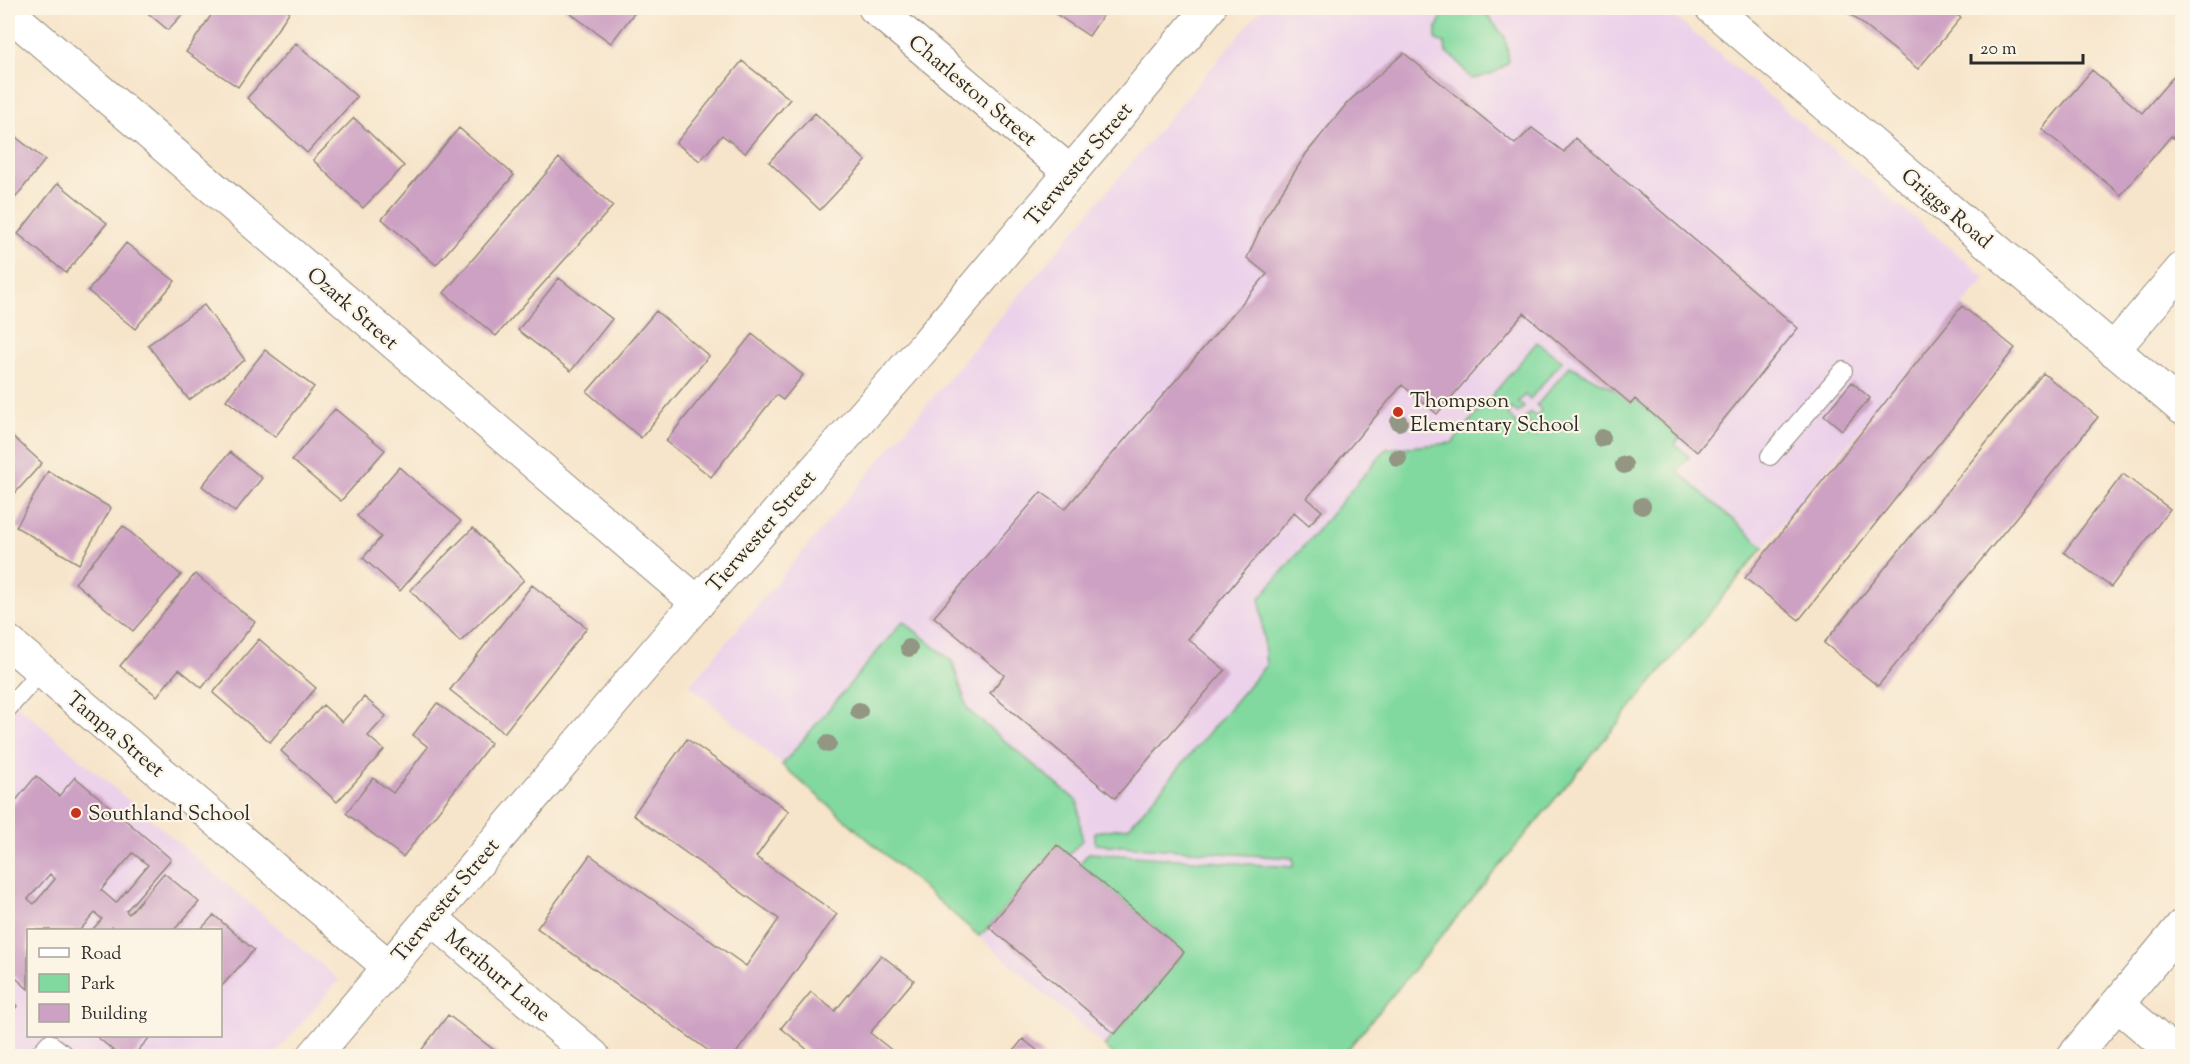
<svg xmlns="http://www.w3.org/2000/svg" width="2190" height="1064" viewBox="0 0 2190 1064" font-family="'Sorts Mill Goudy',serif">
<rect width="100%" height="100%" fill="#fcf5e5"/>
<filter id="ink" filterUnits="userSpaceOnUse"><feTurbulence type="fractalNoise" baseFrequency=".0167" numOctaves="2"/><feDisplacementMap in="SourceGraphic" scale="12" xChannelSelector="R" yChannelSelector="G"/><feConvolveMatrix kernelMatrix="1 2 1 2 8 2 1 2 1" color-interpolation-filters="sRGB"/></filter>
<filter id="wash" filterUnits="userSpaceOnUse"><feTurbulence type="fractalNoise" baseFrequency=".008" numOctaves="4" result="noise"/><feDisplacementMap in="SourceGraphic" scale="24" xChannelSelector="R" yChannelSelector="G"/><feGaussianBlur stdDeviation="1.35" result="paint"/><feColorMatrix in="noise" values="0 0 0 0 0 0 0 0 0 0 0 0 0 0 0 0 0 1.4 0 .05"/><feComposite in="paint" operator="in"/></filter>
<g filter="url(#wash)">
<rect width="100%" height="100%" fill="#f7e5cb"/>
<path fill="#ecd1ea" fill-rule="evenodd" d="M 1262,8 L 1664,8 L 1986,278 L 1342,1056 L 1116,1056 L 690,685 Z
M 8,697 L 339,980 L 273,1056 L 8,1056 ZM 28,930 L 220,930 L 220,1036 L 28,1036 Z"/>
<path fill="#81d99f" stroke="#568265" stroke-width="1.5" d="M 1451,8 L 1481,8 L 1505,37 L 1509,61 C 1498,73 1488,76 1471,79 L 1455,58 L 1446,53 L 1445,43 L 1436,40 C 1435,26 1440,17 1451,8 Z
M 1537,342 L 1562,361 L 1530,399 L 1525,395 L 1518,402 L 1524,407 L 1518,413 L 1512,408 L 1507,414 L 1523,431 L 1531,423 L 1525,418 L 1530,412 L 1536,417 L 1541,410 L 1537,405 L 1570,366 L 1615,390 L 1631,403 L 1635,399 L 1680,437 L 1675,444 L 1689,457 L 1677,471 L 1764,547 L 1342,1056 L 1116,1056 L 1104,1046 L 1184,952 L 1079,864 L 1089,853 L 1293,867 L 1293,858 L 1095,844 L 1095,832 L 1129,827 L 1266,665 L 1260,598 L 1386,449 L 1452,443 Z
M 903,621 L 952,661 L 968,710 L 1078,802 L 1082,840 L 1069,855 L 1057,846 L 989,927 L 979,936 L 782,765 Z"/>
<g id="blocks">
<path fill="#cda1c3" fill-rule="evenodd" d="M 142,8 L 188,8 L 168,30 Z
M 216,8 L 292,8 L 238,87 L 186,52 Z
M 563,8 L 638,8 L 611,43 Z
M 1047,8 L 1108,8 L 1089,36 Z
M 1843,8 L 1947,8 L 1961,18 L 1918,69 Z
M 296,43 L 357,97 L 307,153 L 247,98 Z
M 1404,53 L 1515,144 L 1532,128 L 1564,152 L 1575,138 L 1798,328 L 1697,452 L 1635,399 L 1631,404 L 1524,313 L 1437,414 L 1402,385 L 1307,498 L 1322,511 L 1309,525 L 1294,512 L 1188,639 L 1225,670 L 1115,798 L 990,693 L 1004,675 L 934,617 L 1041,492 L 1065,509 L 1267,274 L 1247,258 L 1265,218 L 1306,154 L 1348,102 Z
M 742,61 L 790,99 L 745,153 L 722,135 L 700,161 L 676,143 Z
M 2092,70 L 2142,113 L 2179,70 L 2182,74 L 2182,145 L 2171,136 L 2121,195 L 2042,129 Z
M 815,113 L 866,161 L 820,210 L 769,162 Z
M 354,118 L 404,166 L 363,208 L 313,160 Z
M 459,128 L 514,175 L 436,265 L 382,219 Z
M 8,131 L 45,160 L 8,207 Z
M 559,158 L 613,206 L 496,336 L 444,293 Z
M 58,183 L 107,223 L 66,273 L 18,234 Z
M 126,243 L 175,281 L 135,329 L 88,291 Z
M 559,278 L 612,319 L 571,371 L 518,330 Z
M 204,305 L 245,360 L 189,400 L 148,345 Z
M 1962,306 L 2015,348 L 1799,620 L 1745,578 Z
M 656,311 L 709,356 L 641,438 L 587,392 Z
M 752,334 L 803,375 L 783,400 L 776,395 L 711,477 L 666,441 Z
M 265,350 L 314,387 L 275,437 L 226,400 Z
M 2043,373 L 2098,417 L 1878,686 L 1824,643 Z
M 1852,382 L 1870,398 L 1842,430 L 1824,415 Z
M 335,409 L 385,450 L 341,501 L 292,460 Z
M 8,432 L 42,463 L 8,501 Z
M 230,452 L 262,478 L 235,512 L 202,486 Z
M 399,467 L 461,521 L 400,591 L 363,558 L 381,537 L 357,516 Z
M 48,471 L 111,508 L 79,564 L 16,527 Z
M 2123,474 L 2170,509 L 2111,587 L 2064,552 Z
M 123,526 L 181,575 L 133,631 L 75,583 Z
M 473,528 L 524,580 L 460,642 L 410,590 Z
M 195,574 L 255,622 L 202,688 L 179,669 L 157,696 L 120,666 Z
M 532,585 L 587,628 L 504,733 L 450,690 Z
M 259,639 L 316,688 L 270,742 L 213,693 Z
M 364,697 L 386,716 L 368,736 L 384,750 L 337,802 L 281,751 L 323,705 L 342,722 Z
M 437,703 L 491,743 L 403,857 L 346,813 L 373,778 L 393,793 L 428,747 L 413,735 Z
M 687,739 L 789,811 L 756,857 L 837,914 L 734,1056 L 716,1056 L 537,928 L 590,855 L 746,966 L 779,919 L 633,815 Z
M 36,776 L 59,796 L 75,777 L 171,859 L 126,911 L 129,914 L 164,873 L 199,902 L 174,930 L 115,930 L 112,927 L 109,930 L 92,930 L 102,919 L 95,913 L 80,930 L 28,930 L 28,989 L 8,971 L 8,810 ZM 133,853 L 148,865 L 116,903 L 101,890 ZM 50,874 L 55,879 L 34,904 L 28,899 Z
M 1057,845 L 1184,952 L 1115,1034 L 989,927 Z
M 214,915 L 254,950 L 220,988 L 220,930 L 200,930 Z
M 881,955 L 914,980 L 870,1033 L 899,1056 L 815,1056 L 781,1028 L 811,992 L 835,1011 Z
M 8,997 L 17,1006 L 8,1017 Z
M 448,1015 L 502,1056 L 417,1056 Z
M 96,1036 L 151,1036 L 133,1056 L 120,1056 Z
M 1023,1039 L 1044,1056 L 1009,1056 Z"/>
</g>
</g>
<g filter="url(#ink)">
<use href="#blocks" fill-opacity="0" stroke="#91887b" stroke-width="1.5"/>
<g fill="none" stroke-linecap="round" stroke-linejoin="round">
<g stroke="#91887b" stroke-width="20">
<path id="lane" d="M 1770,456 L 1843,371
M 8,708 L 41,671
M 38,1056 L 49,1043 L 66,1056"/>
</g>
<g stroke="#91887b" stroke-width="35">
<path id="street" d="M 875,8 L 1071,173
M 8,12 L 698,603
M 2113,350 L 2182,269
M 8,642 L 389,967
M 430,917 L 593,1056
M 2117,1004 L 2178,1056
M 2074,1056 L 2182,926"/>
</g>
<g stroke="#91887b" stroke-width="35">
<path id="secondary" d="M 1712,8 L 2182,408
M 314,1056 L 680,623 L 924,347 L 1209,8"/>
</g>
<use href="#lane" stroke="#fff" stroke-width="18"/>
<use href="#street" stroke="#fff" stroke-width="33"/>
<use href="#secondary" stroke="#fff" stroke-width="33"/>
</g>
<g fill="#929683">
<circle cx="1399" cy="422" r="9"/>
<circle cx="1602" cy="438" r="9"/>
<circle cx="1398" cy="458" r="9"/>
<circle cx="1624" cy="465" r="9"/>
<circle cx="1642" cy="506" r="9"/>
<circle cx="909" cy="648" r="9"/>
<circle cx="859" cy="711" r="9"/>
<circle cx="828" cy="744" r="9"/>
</g>
</g>
<g fill="#c8321e" stroke="#fcf5e5" stroke-width="2">
<circle cx="1398" cy="412" r="6"/>
<circle cx="76" cy="813" r="6"/>
</g>
<g text-anchor="middle" stroke-width="4.5" stroke-linejoin="round" paint-order="stroke">
<g font-size="21" fill="#2b2b2b" stroke="#fcf5e5">
<text transform="translate(973 90) rotate(40)" y="7">Charleston Street</text>
<text transform="translate(1078 164) rotate(-50)" y="7">Tierwester Street</text>
<text transform="translate(1947 208) rotate(40)" y="7">Griggs Road</text>
<text transform="translate(353 308) rotate(41)" y="7">Ozark Street</text>
<text transform="translate(761 531) rotate(-49)" y="7">Tierwester Street</text>
<text transform="translate(116 734) rotate(40)" y="7">Tampa Street</text>
<text transform="translate(445 900) rotate(-50)" y="7">Tierwester Street</text>
<text transform="translate(498 975) rotate(40)" y="7">Meriburr Lane</text>
</g>
<g font-size="21" fill="#2b2b2b" stroke="#fcf5e5" text-anchor="start">
<text x="1410" y="407">Thompson<tspan x="1410" dy="24">Elementary School</tspan></text>
<text x="88" y="820">Southland School</text>
</g>
</g>
<rect width="2190" height="1064" fill="none" stroke="#fcf5e5" stroke-width="30"/>
<rect x="27" y="929" width="195" height="108" fill="#fcf5e5" stroke="#a8a49b" stroke-width="1.5"/>
<rect x="39" y="948" width="30" height="9" fill="#ffffff" stroke="#a8a49b" stroke-width="1.5"/>
<text x="81" y="959" font-size="18" fill="#2b2b2b">Road</text>
<rect x="39" y="974" width="30" height="18" fill="#81d99f" stroke="#a8a49b" stroke-width="1.5"/>
<text x="81" y="989" font-size="18" fill="#2b2b2b">Park</text>
<rect x="39" y="1004" width="30" height="18" fill="#cda1c3" stroke="#a8a49b" stroke-width="1.5"/>
<text x="81" y="1019" font-size="18" fill="#2b2b2b">Building</text>
<path d="M1971 54v9h112v-9" fill="none" stroke="#2b2b2b" stroke-width="3"/>
<text x="1980" y="54" font-size="18" fill="#2b2b2b" stroke="#fcf5e5" stroke-width="4.5" paint-order="stroke">20 m</text>
</svg>
